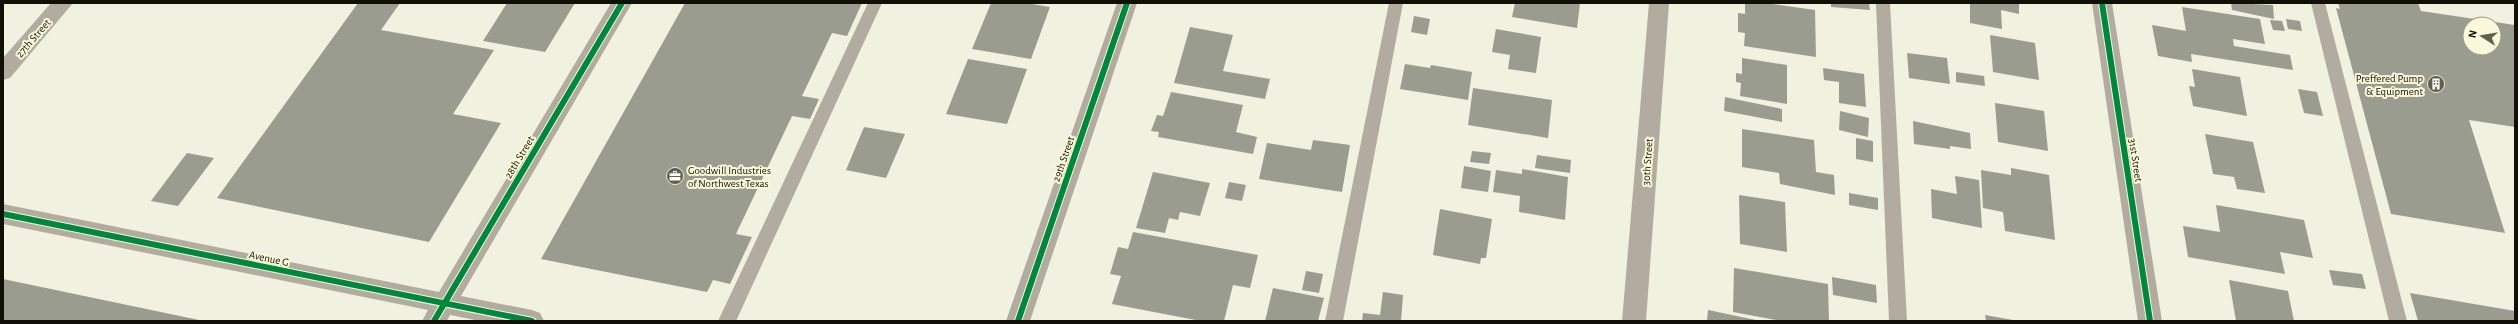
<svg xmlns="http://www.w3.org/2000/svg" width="2518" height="324" viewBox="0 0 2518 324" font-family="'Alegreya Sans',sans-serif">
<rect width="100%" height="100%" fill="#f1f1e0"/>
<path fill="#9a9c90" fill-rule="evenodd" d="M 358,3 L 400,3 L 381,30 L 494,50 L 453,114 L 501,123 L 429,242 L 217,198 Z
M 507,3 L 575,3 L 545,52 L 483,41 Z
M 685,3 L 862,3 L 847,36 L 832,33 L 802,96 L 819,99 L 810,119 L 792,116 L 736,234 L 752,237 L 730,284 L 713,280 L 707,292 L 541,259 Z
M 991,3 L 1026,3 L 1050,7 L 1031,59 L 972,49 Z
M 1515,3 L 1580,3 L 1577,28 L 1512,17 Z
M 1745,3 L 1765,3 L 1815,10 L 1816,57 L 1744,46 L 1745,33 L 1738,32 L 1738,13 L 1745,14 Z
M 1831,3 L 1869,3 L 1870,10 L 1831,7 Z
M 1970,3 L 2019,3 L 2019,14 L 2001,10 L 2002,29 L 1970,23 Z
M 2231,3 L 2273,5 L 2274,19 L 2232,10 Z
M 2338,3 L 2418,3 L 2421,11 L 2515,25 L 2515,127 L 2469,120 L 2505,233 L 2391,214 L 2336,8 L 2340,9 ZM 2470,24 L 2494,24 L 2494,48 L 2470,48 Z
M 2182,7 L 2260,19 L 2265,44 L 2233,39 L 2234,46 L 2290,55 L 2293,70 L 2191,54 L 2192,62 L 2158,56 L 2152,25 L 2186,31 Z
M 1414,16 L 1430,19 L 1427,35 L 1411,32 Z
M 2286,19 L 2300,21 L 2302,31 L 2288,29 Z
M 2270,20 L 2282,21 L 2285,31 L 2273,30 Z
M 1190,27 L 1233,35 L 1223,71 L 1270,79 L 1265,99 L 1174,83 Z
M 1496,29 L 1541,37 L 1536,73 L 1508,69 L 1510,55 L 1492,52 Z
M 1990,35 L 2035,43 L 2039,80 L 1993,72 Z
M 1907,53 L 1947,58 L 1950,84 L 1909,78 Z
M 1742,58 L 1787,65 L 1787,104 L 1740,96 L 1741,83 L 1736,82 L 1736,73 L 1742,74 Z
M 968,59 L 1027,69 L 1007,124 L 946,114 Z
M 1405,64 L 1430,68 L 1431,65 L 1472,72 L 1468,100 L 1400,89 Z
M 1823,68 L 1864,74 L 1866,107 L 1839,103 L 1839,82 L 1824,80 Z
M 2192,69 L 2240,77 L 2247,116 L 2193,106 L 2189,86 L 2195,87 Z
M 1956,72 L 1984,76 L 1985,86 L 1956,82 Z
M 1473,88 L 1552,100 L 1548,138 L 1468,125 Z
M 2298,89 L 2317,92 L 2323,116 L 2304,113 Z
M 1171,92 L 1243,105 L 1236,132 L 1257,137 L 1253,154 L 1158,137 L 1159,132 L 1151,131 L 1157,115 L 1163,116 Z
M 1725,97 L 1782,109 L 1782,122 L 1724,111 Z
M 1995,103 L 2044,111 L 2048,151 L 1998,142 Z
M 1840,111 L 1869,118 L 1868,137 L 1839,130 Z
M 1913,121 L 1970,133 L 1971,149 L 1950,146 L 1950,149 L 1914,144 Z
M 864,127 L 905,134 L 886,178 L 846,170 Z
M 1742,129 L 1814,140 L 1816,172 L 1834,175 L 1835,195 L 1780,184 L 1779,173 L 1742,167 Z
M 2205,134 L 2253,142 L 2265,193 L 2237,189 L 2234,177 L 2213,174 Z
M 1856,138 L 1873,141 L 1873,162 L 1856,159 Z
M 1313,140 L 1350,145 L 1342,192 L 1259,179 L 1267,143 L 1311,150 Z
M 1472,151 L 1491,153 L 1489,164 L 1470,162 Z
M 187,153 L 214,158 L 178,206 L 151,201 Z
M 1537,155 L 1571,160 L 1570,173 L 1535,168 Z
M 1464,166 L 1491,171 L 1488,192 L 1461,188 Z
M 2011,168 L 2049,175 L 2055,240 L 2005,231 L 2003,212 L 1983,208 L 1981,170 L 2011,175 Z
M 1522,169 L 1568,177 L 1565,220 L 1519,212 L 1520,196 L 1493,192 L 1496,170 L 1522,174 Z
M 1153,172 L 1210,183 L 1200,216 L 1180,212 L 1178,220 L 1169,218 L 1165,233 L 1136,228 Z
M 1955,176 L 1979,180 L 1982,228 L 1932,218 L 1931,189 L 1957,194 Z
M 1229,182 L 1246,185 L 1242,201 L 1225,198 Z
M 1849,193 L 1878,198 L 1878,210 L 1849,205 Z
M 1739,195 L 1785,202 L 1787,252 L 1740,244 Z
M 2216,205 L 2304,220 L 2313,258 L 2280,252 L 2285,274 L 2188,257 L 2183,226 L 2220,232 Z
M 1440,209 L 1492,219 L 1486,258 L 1481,258 L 1480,264 L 1433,255 Z
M 1133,232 L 1258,255 L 1250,288 L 1233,285 L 1224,321 L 1201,321 L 1112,304 L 1121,276 L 1110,274 L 1118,247 L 1128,249 Z
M 1734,268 L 1828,284 L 1829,321 L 1782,321 L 1733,312 Z
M 2329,270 L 2362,274 L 2366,289 L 2333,285 Z
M 1306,271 L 1323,274 L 1319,293 L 1302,290 Z
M 1832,277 L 1876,285 L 1877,303 L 1833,295 Z
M 3,279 L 199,320 L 199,321 L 3,321 Z
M 2229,280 L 2288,291 L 2294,321 L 2236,321 Z
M 1273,288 L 1324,298 L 1318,321 L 1265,321 Z
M 1383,292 L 1403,295 L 1401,321 L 1362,321 L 1363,313 L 1380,315 Z
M 2410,293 L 2515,311 L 2515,321 L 2418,321 Z
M 1708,310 L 1756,320 L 1756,321 L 1707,321 Z
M 1985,315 L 2013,320 L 2013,321 L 1986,321 Z"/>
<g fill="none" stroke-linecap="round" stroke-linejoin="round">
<path fill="#b1ac9f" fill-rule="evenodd" d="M 868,3 L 882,3 L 736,321 L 718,321 Z
M 1389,3 L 1403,3 L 1343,321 L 1325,321 Z
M 1876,3 L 1890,3 L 1907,321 L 1889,321 Z
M 2311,3 L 2325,3 L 2407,321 L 2389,321 Z"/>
<path fill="#b1ac9f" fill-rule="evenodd" d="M 51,3 L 73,3 L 10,78 L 3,80 L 3,58 Z
M 611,3 L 632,3 L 461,296 L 532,310 L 540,313 L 544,321 L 480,321 L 450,315 L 447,321 L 422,321 L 428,310 L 3,224 L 3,204 L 439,292 Z
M 1117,3 L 1137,3 L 1030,321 L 1006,321 Z
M 1649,3 L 1669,3 L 1646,321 L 1622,321 Z
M 2092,3 L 2112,3 L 2162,321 L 2138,321 Z"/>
<g stroke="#f9f8d8" stroke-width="8">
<path id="cycleway" d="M 2102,3 L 2150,321
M 3,214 L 532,321
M 434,321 L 622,3
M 1018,321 L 1127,3"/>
</g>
<use href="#cycleway" stroke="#00873e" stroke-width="6"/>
</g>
<defs>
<g id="building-disc" transform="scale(0.9)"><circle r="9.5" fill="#5f5f52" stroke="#f9f8d8"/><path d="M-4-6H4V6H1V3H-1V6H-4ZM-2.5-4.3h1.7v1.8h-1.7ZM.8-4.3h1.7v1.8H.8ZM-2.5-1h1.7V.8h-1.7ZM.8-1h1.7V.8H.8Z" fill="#fff"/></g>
<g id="office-disc" transform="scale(0.9)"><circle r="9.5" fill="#5f5f52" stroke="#f9f8d8"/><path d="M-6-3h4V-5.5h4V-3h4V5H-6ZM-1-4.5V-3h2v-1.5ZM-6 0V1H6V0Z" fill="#fff"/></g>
</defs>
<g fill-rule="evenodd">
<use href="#building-disc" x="2436" y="84"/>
<use href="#office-disc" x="675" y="176"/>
</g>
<g text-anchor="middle" stroke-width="4" stroke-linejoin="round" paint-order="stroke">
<g font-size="11" fill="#111006" stroke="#f9f8d8">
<text transform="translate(33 38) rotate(-49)" y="4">27th Street</text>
<text transform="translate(519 157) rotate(-59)" y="4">28th Street</text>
<text transform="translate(1063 159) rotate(-71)" y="4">29th Street</text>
<text transform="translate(2136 160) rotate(81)" y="4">31st Street</text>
<text transform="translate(1647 162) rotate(-86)" y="4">30th Street</text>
<text transform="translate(269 258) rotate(12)" y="4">Avenue G</text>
</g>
<g font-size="11" fill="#111006" stroke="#f9f8d8" text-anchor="end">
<text x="2423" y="82">Preffered Pump<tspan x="2423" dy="13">&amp; Equipment</tspan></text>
<text x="688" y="174" text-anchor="start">Goodwill Industries<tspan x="688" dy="13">of Northwest Texas</tspan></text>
</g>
</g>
<rect width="2518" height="324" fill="none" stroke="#111006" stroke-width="8"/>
<g transform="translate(2482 36) rotate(282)"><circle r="19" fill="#f9f8d8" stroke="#9c9b84"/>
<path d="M0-3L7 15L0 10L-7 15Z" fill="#5f5f52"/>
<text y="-6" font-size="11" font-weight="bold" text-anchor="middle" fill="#111006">N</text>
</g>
</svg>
